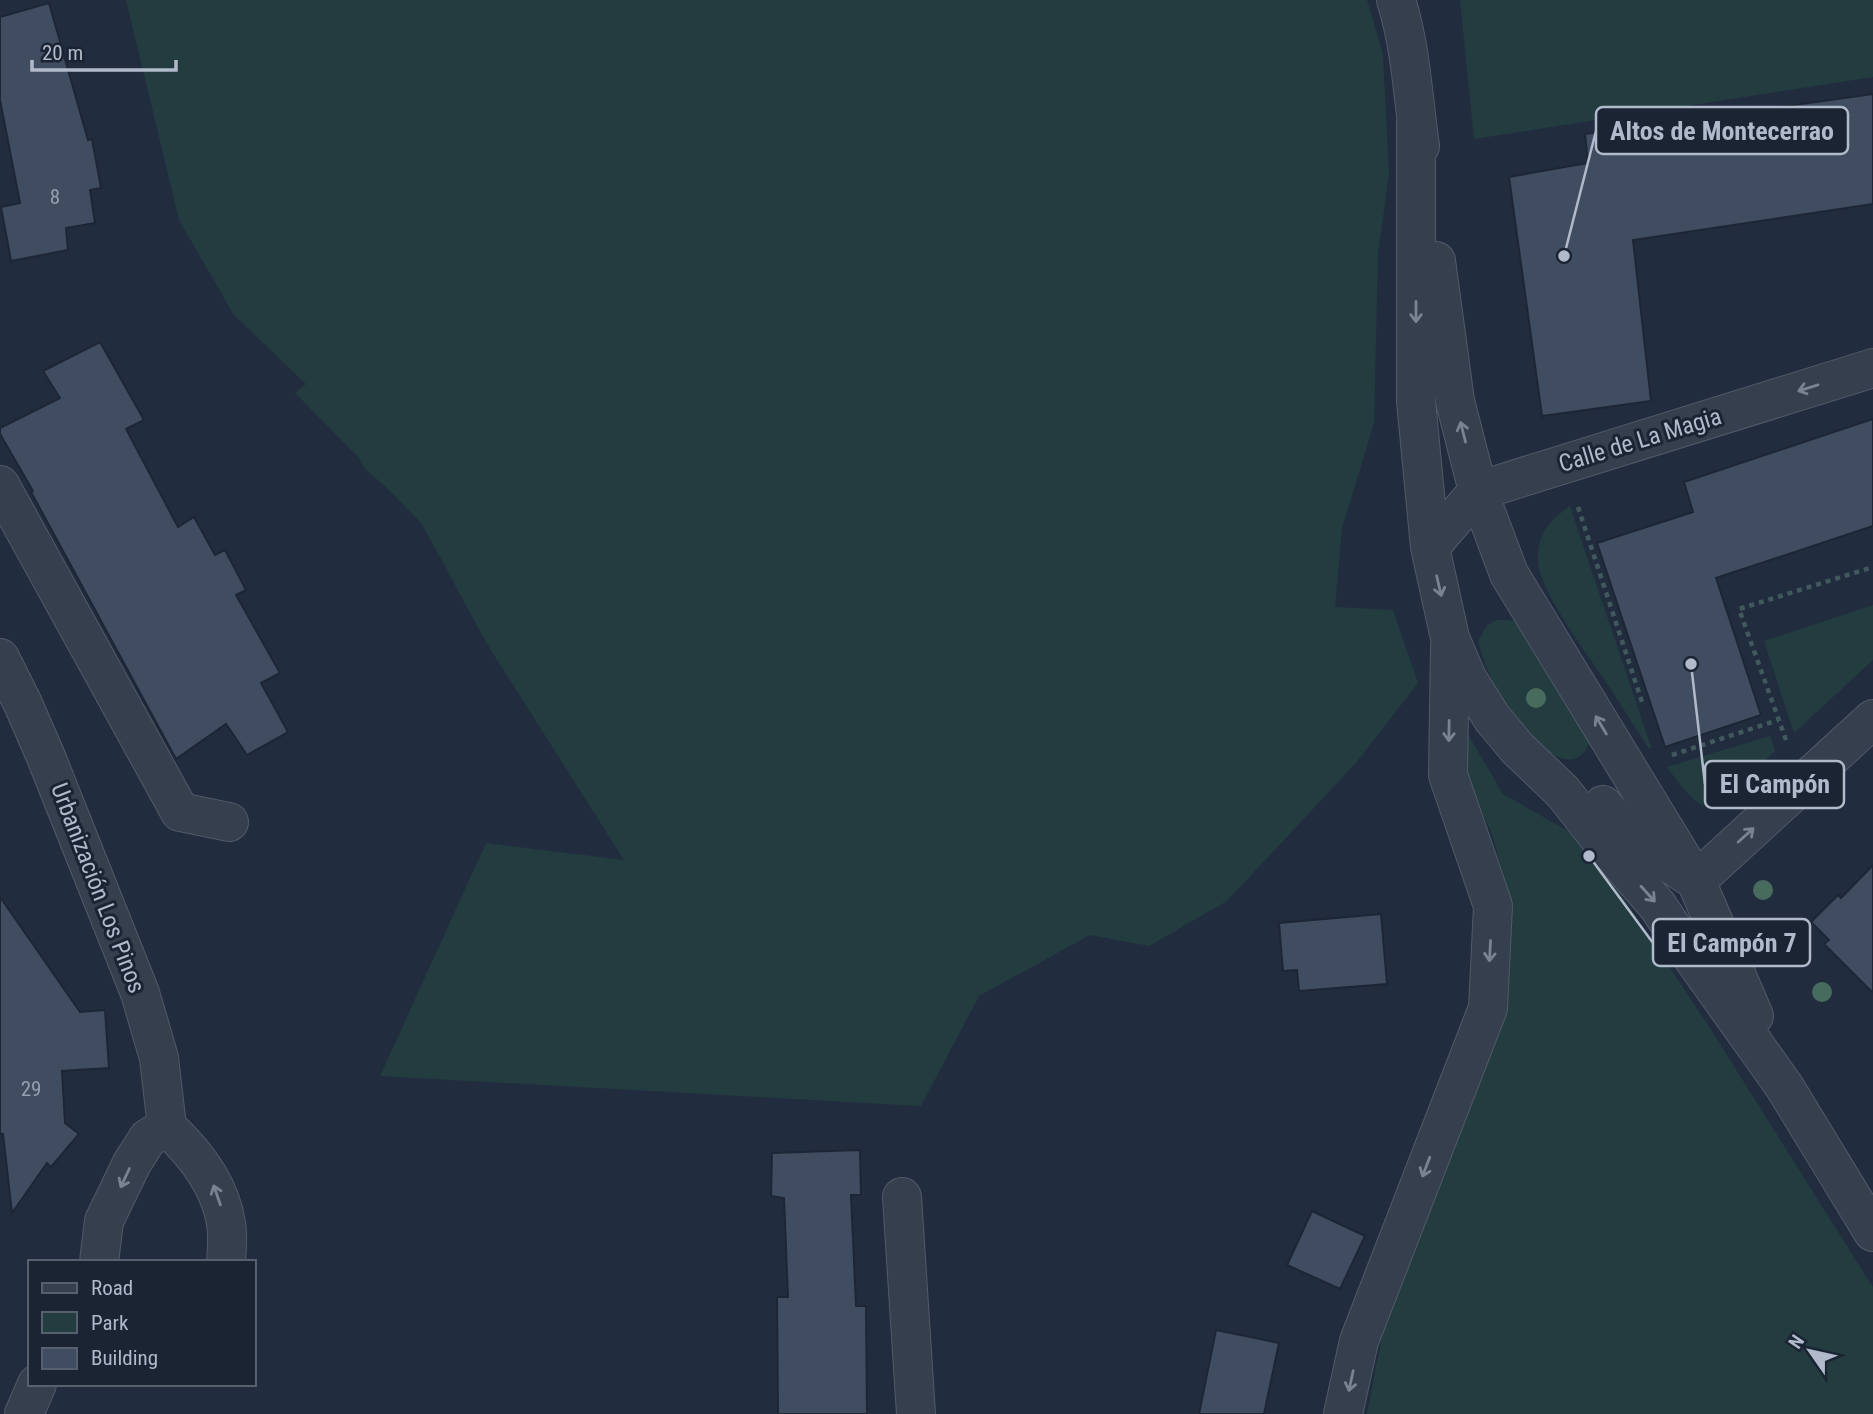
<svg xmlns="http://www.w3.org/2000/svg" width="1873" height="1414" viewBox="0 0 1873 1414" font-family="'Roboto Condensed',sans-serif">
<rect width="100%" height="100%" fill="#212d3f"/>
<path fill="#233c40" d="M 126,0 L 1367,0 L 1383,54 L 1389,173 L 1378,254 L 1374,423 L 1342,528 L 1335,607 L 1393,610 L 1418,683 L 1355,764 L 1227,901 L 1149,946 L 1090,935 L 979,996 L 921,1106 L 380,1076 L 486,843 L 624,860 L 487,644 L 422,524 L 386,487 L 365,469 L 358,457 L 295,393 L 306,384 L 234,315 L 179,220 Z
M 1460,0 L 1873,0 L 1873,77 L 1474,139 Z
M 1570,506 L 1651,747 L 1649,749 C 1633,724 1618,700 1602,676 C 1585,651 1537,587 1538,559 C 1538,533 1550,520 1570,506 Z
M 1873,605 L 1873,660 L 1794,733 L 1764,641 Z
M 1497,620 L 1512,620 L 1521,625 L 1590,741 C 1570,795 1510,716 1498,693 C 1489,676 1483,659 1478,642 L 1487,625 Z
M 1469,736 L 1503,794 L 1568,831 L 1614,884 L 1708,1025 L 1869,1281 L 1873,1287 L 1873,1414 L 1367,1414 L 1382,1336 L 1447,1163 L 1507,890 L 1492,834 L 1468,784 L 1464,740 Z
M 1770,736 L 1775,751 L 1742,782 L 1743,796 C 1709,828 1687,794 1667,767 Z"/>
<path fill="#404d61" stroke="#1d2635" stroke-width="2" d="M 49,3 L 88,140 L 92,139 L 101,188 L 90,190 L 95,223 L 66,228 L 68,250 L 11,261 L 1,207 L 20,203 L 0,100 L 0,17 Z
M 1873,94 L 1873,204 L 1633,240 L 1651,401 L 1542,416 L 1509,177 L 1588,163 L 1585,134 Z
M 100,342 L 144,420 L 126,429 L 178,527 L 194,517 L 215,555 L 225,550 L 246,590 L 236,595 L 280,673 L 261,683 L 288,732 L 247,755 L 226,724 L 176,759 L 31,492 L 33,491 L 0,434 L 0,428 L 60,398 L 43,371 Z
M 1873,419 L 1873,526 L 1716,578 L 1761,715 L 1665,747 L 1597,543 L 1693,512 L 1684,482 Z
M 1873,865 L 1873,993 L 1824,944 L 1829,940 L 1811,922 L 1838,895 L 1841,898 Z
M 0,897 L 80,1012 L 105,1010 L 109,1068 L 62,1071 L 65,1123 L 79,1134 L 51,1167 L 47,1163 L 12,1213 L 3,1134 L 0,1134 Z
M 1381,914 L 1387,984 L 1299,991 L 1297,970 L 1283,971 L 1279,923 Z
M 860,1150 L 861,1195 L 851,1195 L 856,1306 L 866,1306 L 867,1414 L 778,1414 L 777,1297 L 788,1297 L 784,1198 L 771,1196 L 772,1153 Z
M 1312,1211 L 1365,1236 L 1340,1289 L 1287,1265 Z
M 1216,1330 L 1279,1343 L 1264,1414 L 1199,1414 Z"/>
<g fill="none" stroke-linecap="round" stroke-linejoin="round">
<g stroke="#515a69" stroke-width="40">
<path id="minor" d="M 1396,0 C 1411,47 1413,98 1420,146
M 1416,121 L 1416,401 L 1430,547 L 1450,638 L 1467,678 L 1492,718 L 1517,748 L 1563,792 L 1603,843 L 1657,905 L 1690,954 L 1784,1086 L 1873,1232
M 1436,261 L 1455,401 L 1478,491 L 1509,574 L 1696,881 L 1754,1016
M 0,485 L 180,812 L 229,822
M 1430,547 L 1478,491 L 1873,368
M 0,658 L 23,704 L 46,757 L 140,993 L 159,1058 L 167,1127 C 194,1152 220,1185 226,1223 C 228,1235 227,1250 226,1262
M 1603,805 L 1632,838 L 1696,881 L 1873,719
M 902,1197 L 916,1414
M 99,1262 L 104,1221 L 132,1163 L 148,1138 L 167,1127
M 24,1414 L 37,1384
M 1343,1414 L 1359,1341 L 1488,1008 L 1493,906 L 1448,775 L 1450,647"/>
</g>
<path stroke="#41595d" stroke-width="4.5" stroke-dasharray="5 5" stroke-linecap="butt" d="M 1578,507 L 1642,702
M 1786,740 L 1739,609 L 1873,567
M 1672,755 L 1778,720"/>
<use href="#minor" stroke="#353f4e" stroke-width="38"/>
</g>
<g fill="#476b5c">
<circle cx="1536" cy="698" r="10"/>
<circle cx="1714" cy="780" r="10"/>
<circle cx="1763" cy="890" r="10"/>
<circle cx="1822" cy="992" r="10"/>
</g>
<defs><path id="oneway-shaft" d="M-6 0H5M1.5-3L5.5 0L1.5 3" fill="none" stroke-width="1.6" stroke-linecap="round" stroke-linejoin="round" transform="scale(1.75)"/></defs>
<g stroke="#798392">
<use href="#oneway-shaft" transform="translate(1416 312) rotate(90)"/>
<use href="#oneway-shaft" transform="translate(1808 388) rotate(163)"/>
<use href="#oneway-shaft" transform="translate(1463 432) rotate(-104)"/>
<use href="#oneway-shaft" transform="translate(1439 586) rotate(77)"/>
<use href="#oneway-shaft" transform="translate(1601 725) rotate(-121)"/>
<use href="#oneway-shaft" transform="translate(1449 731) rotate(91)"/>
<use href="#oneway-shaft" transform="translate(1746 835) rotate(-42)"/>
<use href="#oneway-shaft" transform="translate(1648 894) rotate(48)"/>
<use href="#oneway-shaft" transform="translate(1490 951) rotate(93)"/>
<use href="#oneway-shaft" transform="translate(1426 1167) rotate(111)"/>
<use href="#oneway-shaft" transform="translate(125 1178) rotate(115)"/>
<use href="#oneway-shaft" transform="translate(217 1195) rotate(-109)"/>
<use href="#oneway-shaft" transform="translate(1351 1381) rotate(102)"/>
</g>
<g text-anchor="middle" stroke-width="6" stroke-linejoin="round" paint-order="stroke">
<g font-size="21" fill="#959fb0">
<text x="55" y="204">8</text>
<text x="31" y="1096">29</text>
</g>
<g font-size="24" fill="#b1baca" stroke="#1b2433">
<text transform="translate(1640 440) rotate(-17)" y="8">Calle de La Magia</text>
<text transform="translate(98 888) rotate(69)" y="8">Urbanización Los Pinos</text>
</g>
</g>
<path fill="none" stroke="#b1baca" stroke-width="2.5" d="M1564 256L1596 131M1691 664L1705 784M1589 856L1653 943"/>
<g fill="#b1baca" stroke="#1b2433" stroke-width="2.5">
<circle cx="1564" cy="256" r="7"/>
<circle cx="1691" cy="664" r="7"/>
<circle cx="1589" cy="856" r="7"/>
</g>
<g fill="#1b2433" stroke="#b1baca" stroke-width="2.5">
<rect x="1596" y="107" width="252" height="47" rx="7"/>
<rect x="1705" y="761" width="139" height="47" rx="7"/>
<rect x="1653" y="919" width="157" height="47" rx="7"/>
</g>
<g font-size="26" text-anchor="middle" font-weight="bold" fill="#b1baca">
<text x="1722" y="140">Altos de Montecerrao</text>
<text x="1775" y="793">El Campón</text>
<text x="1732" y="952">El Campón 7</text>
</g>
<rect x="28" y="1260" width="228" height="126" fill="#1b2433" stroke="#57606f" stroke-width="2"/>
<rect x="42" y="1283" width="35" height="10" fill="#353f4e" stroke="#57606f" stroke-width="2"/>
<text x="91" y="1295" font-size="21" fill="#b1baca">Road</text>
<rect x="42" y="1312" width="35" height="21" fill="#233c40" stroke="#57606f" stroke-width="2"/>
<text x="91" y="1330" font-size="21" fill="#b1baca">Park</text>
<rect x="42" y="1348" width="35" height="21" fill="#404d61" stroke="#57606f" stroke-width="2"/>
<text x="91" y="1365" font-size="21" fill="#b1baca">Building</text>
<g transform="translate(1810 1351) rotate(304)" stroke="#1b2433" stroke-width="5" paint-order="stroke">
<path d="M0-5L12 26L0 18L-12 26Z" fill="#b1baca"/>
<text y="-10" font-size="19" font-weight="bold" text-anchor="middle" fill="#b1baca">N</text>
</g>
<path d="M32 60v10h144v-10" fill="none" stroke="#b1baca" stroke-width="3.5"/>
<text x="42" y="60" font-size="21" fill="#b1baca" stroke="#1b2433" stroke-width="5" paint-order="stroke">20 m</text>
</svg>
